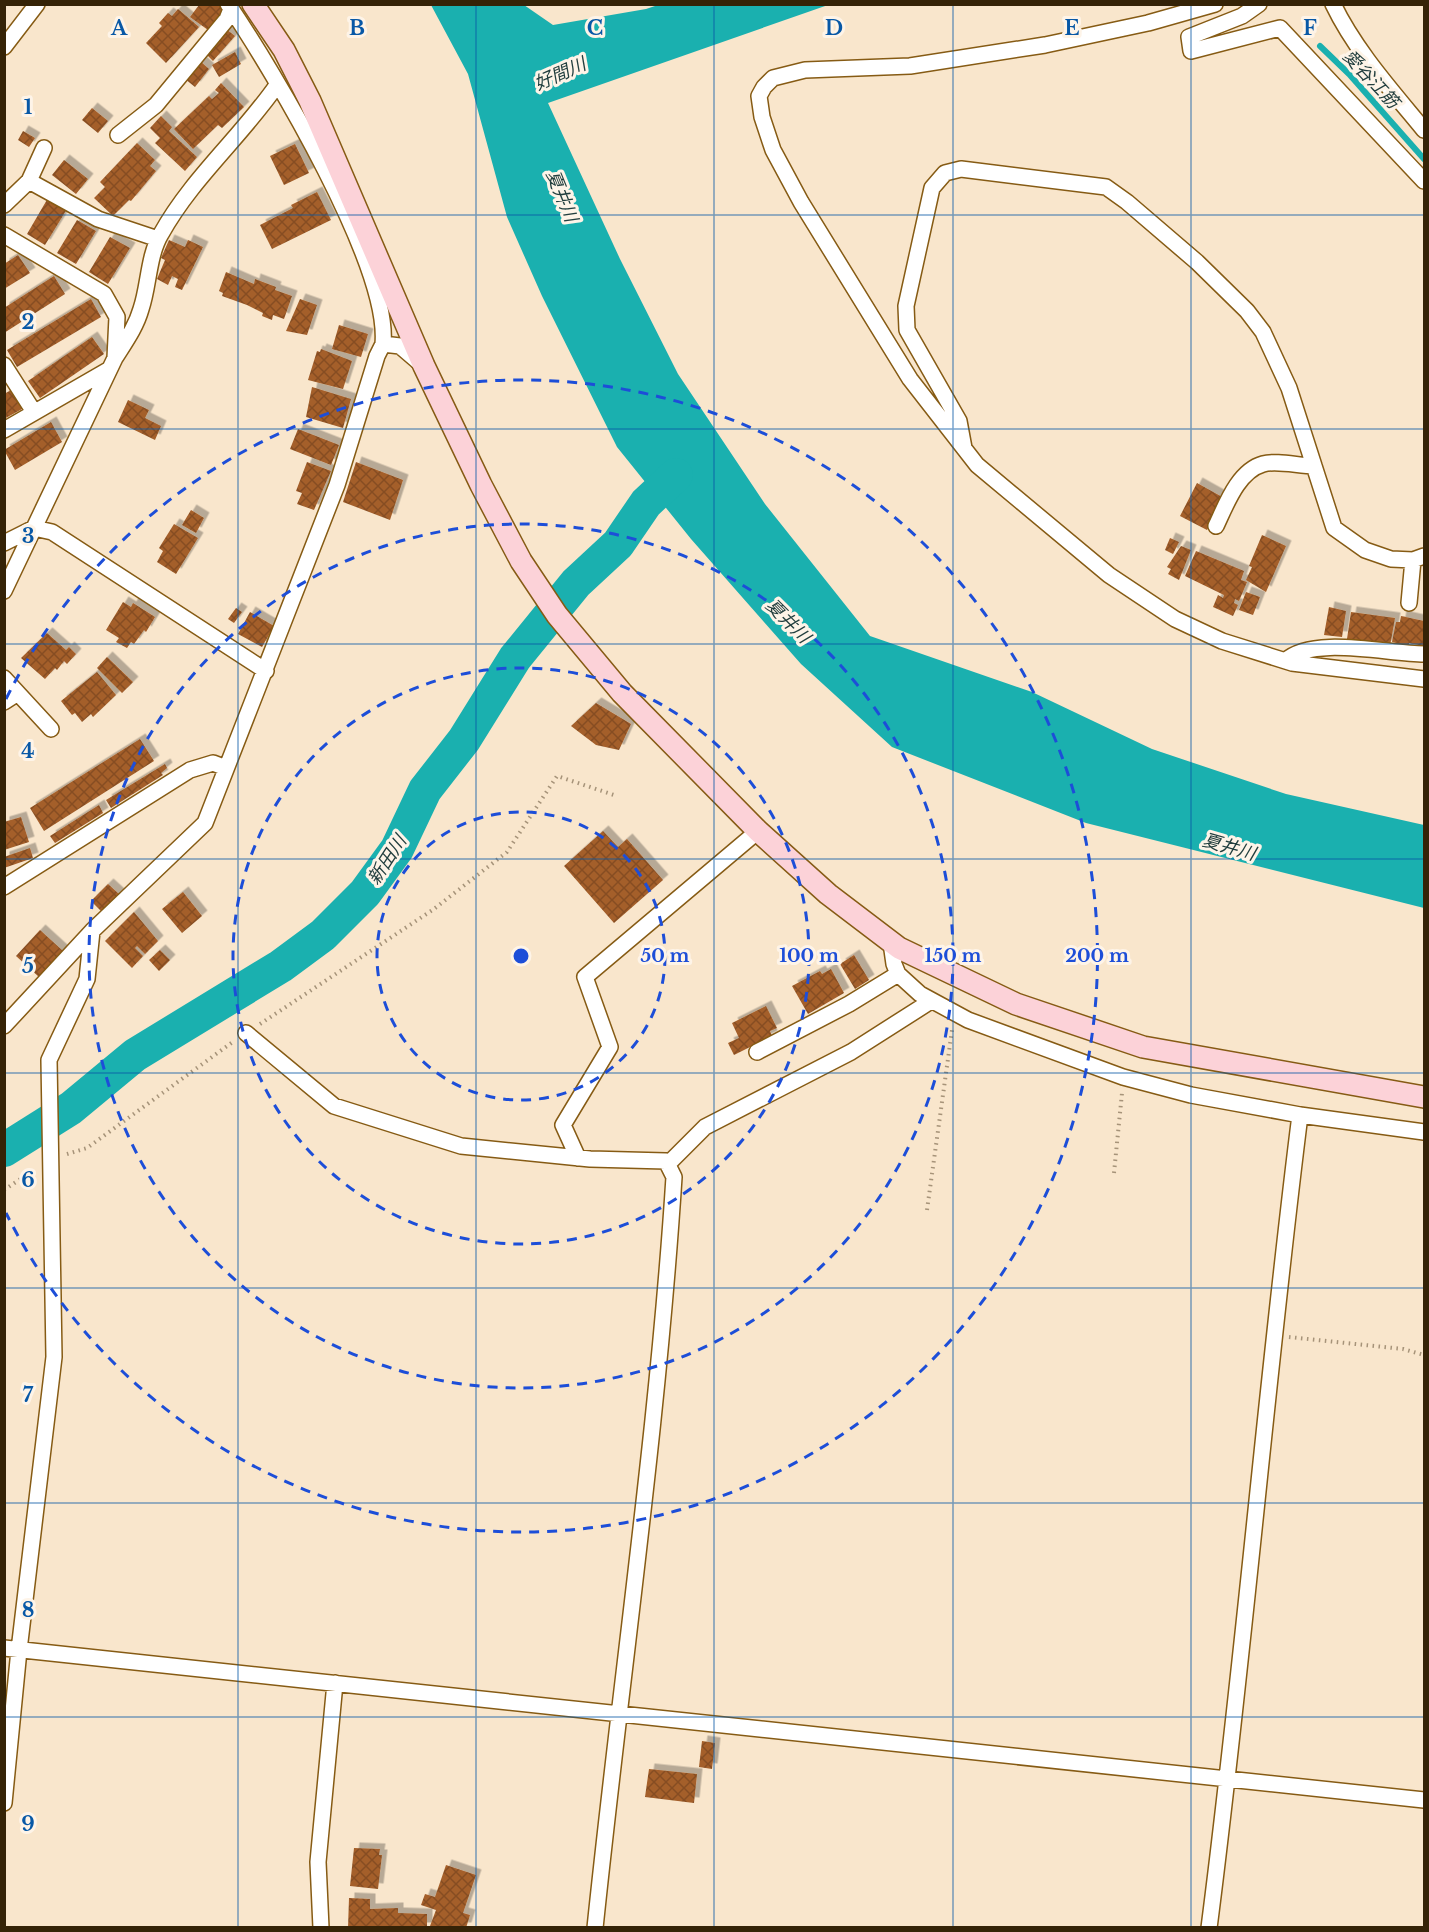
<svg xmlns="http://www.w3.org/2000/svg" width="1429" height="1932" viewBox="0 0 1429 1932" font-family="'Libre Baskerville','Noto Sans JP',serif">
<defs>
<pattern id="building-cross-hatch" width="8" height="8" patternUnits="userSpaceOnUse" patternTransform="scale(1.5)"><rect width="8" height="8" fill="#a45e29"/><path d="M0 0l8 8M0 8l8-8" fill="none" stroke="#864d21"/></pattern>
<filter id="shadow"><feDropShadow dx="5.5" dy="-5.5" stdDeviation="0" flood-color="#0004"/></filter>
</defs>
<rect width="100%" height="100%" fill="#f9e6cc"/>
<path fill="#1ab0af" d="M 431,5 L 524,5 L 553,25 L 646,9 L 658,5 L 828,5 L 548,103 L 620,259 L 678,374 L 765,504 L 870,636 L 1032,692 L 1152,749 L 1286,794 L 1424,825 L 1424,908 L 1086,823 L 892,747 L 801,664 L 691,539 L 617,447 L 542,296 L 507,217 L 468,74 Z"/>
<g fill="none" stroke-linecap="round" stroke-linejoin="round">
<path stroke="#1ab0af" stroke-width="6" d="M 1320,46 L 1349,74 L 1424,159"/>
<path stroke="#1ab0af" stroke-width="34" d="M 4,1150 L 71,1108 L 135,1055 L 281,966 L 323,935 L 365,893 L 397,849 L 425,790 L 464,740 L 515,658 L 576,583 L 618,544 L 646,503 L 676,475"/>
</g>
<path fill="url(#building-cross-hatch)" filter="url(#shadow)" d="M 199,5 L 220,5 L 225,8 L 208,30 L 190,17 Z
M 178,9 L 199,27 L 166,63 L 146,43 L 162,26 L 159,23 L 168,13 L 172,16 Z
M 226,29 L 235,36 L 213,61 L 205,53 Z
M 235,52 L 241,64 L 219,77 L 212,65 Z
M 200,61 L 209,69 L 195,87 L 185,79 Z
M 221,83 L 244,107 L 222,128 L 218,125 L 193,149 L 174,129 L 209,96 L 212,99 L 219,93 L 215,90 Z
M 92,108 L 108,121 L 98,133 L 82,120 Z
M 161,116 L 172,127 L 169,131 L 197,157 L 185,171 L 155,143 L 160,138 L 150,128 Z
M 23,131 L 35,138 L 29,147 L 18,140 Z
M 137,143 L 155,160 L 150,166 L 156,171 L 131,201 L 129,200 L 113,216 L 94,198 L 105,187 L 100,182 Z
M 295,144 L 309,173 L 284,185 L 270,156 Z
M 64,160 L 88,179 L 76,194 L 52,175 Z
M 317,192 L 331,220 L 272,249 L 260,225 L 293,208 L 291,205 Z
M 48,198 L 67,209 L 45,245 L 27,234 Z
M 77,220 L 96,231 L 76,264 L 57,253 Z
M 110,237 L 130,248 L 108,284 L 89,272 Z
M 169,240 L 185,247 L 188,240 L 203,247 L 182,290 L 175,287 L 178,279 L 172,276 L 168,285 L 157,279 L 165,260 L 161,258 Z
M 18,255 L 30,273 L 4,289 L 4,264 Z
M 226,272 L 254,284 L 255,279 L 276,287 L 275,290 L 292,296 L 284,319 L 273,315 L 272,320 L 262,316 L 263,313 L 247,305 L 222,296 L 223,293 L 219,291 Z
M 54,276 L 65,294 L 4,333 L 4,308 Z
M 91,299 L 101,317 L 17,367 L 7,350 Z
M 300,299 L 317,305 L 307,335 L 286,331 Z
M 339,325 L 368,334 L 361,357 L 332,349 Z
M 92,337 L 104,354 L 40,398 L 28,381 Z
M 321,349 L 352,361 L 343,389 L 308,380 L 317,351 L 320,352 Z
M 312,387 L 351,399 L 343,428 L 306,417 Z
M 13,389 L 24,408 L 4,419 L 4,394 Z
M 128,400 L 149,410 L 145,418 L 161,426 L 155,440 L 118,422 Z
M 51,422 L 62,442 L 15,470 L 4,450 Z
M 298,429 L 339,445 L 331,465 L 290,449 Z
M 307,462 L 331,471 L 314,510 L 297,504 L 302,493 L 296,491 Z
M 356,462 L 403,480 L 390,520 L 343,502 Z
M 1197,483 L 1224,498 L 1207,530 L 1180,516 Z
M 191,510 L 204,518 L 196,533 L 182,525 Z
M 174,524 L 198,538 L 176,574 L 157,562 L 163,551 L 159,548 Z
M 1262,535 L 1286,546 L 1266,592 L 1246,580 L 1252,567 L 1249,566 Z
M 1170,538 L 1179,542 L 1173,554 L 1165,550 Z
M 1181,546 L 1191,550 L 1179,580 L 1168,574 L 1171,569 L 1167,567 Z
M 1196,551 L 1244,571 L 1241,580 L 1247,582 L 1239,601 L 1235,599 L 1234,603 L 1238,605 L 1233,616 L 1213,607 L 1218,595 L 1223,598 L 1224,595 L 1185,576 Z
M 1246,592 L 1260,597 L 1253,615 L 1239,610 Z
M 123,602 L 131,607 L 133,603 L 155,617 L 146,632 L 144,630 L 134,644 L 131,642 L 127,648 L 116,642 L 119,638 L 106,630 Z
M 1329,607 L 1346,611 L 1342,637 L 1324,635 Z
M 236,608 L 242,612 L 234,623 L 228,619 Z
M 250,612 L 274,626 L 262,647 L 238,634 Z
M 1351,612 L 1395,618 L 1390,646 L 1356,643 L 1357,640 L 1347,639 Z
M 1401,616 L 1424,621 L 1423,646 L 1409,643 L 1408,650 L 1395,648 L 1396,643 L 1392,642 L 1396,622 L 1400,622 Z
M 47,633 L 66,650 L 69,647 L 76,654 L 67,664 L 64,661 L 57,670 L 55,668 L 45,679 L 21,658 Z
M 107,657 L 133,682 L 122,693 L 97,668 Z
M 97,672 L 116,695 L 93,717 L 91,714 L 82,722 L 75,713 L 72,715 L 61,701 Z
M 596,703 L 631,724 L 619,750 L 596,745 L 571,726 Z
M 140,739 L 154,761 L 44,831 L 30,808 Z
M 165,764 L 167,768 L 161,773 L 163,775 L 111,808 L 106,800 Z
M 99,805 L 103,813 L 55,843 L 50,836 Z
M 21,817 L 29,842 L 4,850 L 4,822 Z
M 603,831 L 618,847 L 627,839 L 663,880 L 614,923 L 564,866 Z
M 30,848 L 33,858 L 4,868 L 4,857 Z
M 108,884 L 119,894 L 102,912 L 91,901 Z
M 183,892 L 202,916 L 182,933 L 162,909 Z
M 134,912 L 158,941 L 145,954 L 137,946 L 135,948 L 143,956 L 132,968 L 105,941 Z
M 40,930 L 63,951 L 39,977 L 16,956 Z
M 160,950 L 170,960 L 159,971 L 149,960 Z
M 854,955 L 869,980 L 855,989 L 840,964 Z
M 831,969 L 844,993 L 808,1014 L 792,986 L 820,971 L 822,974 Z
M 766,1006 L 777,1028 L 770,1031 L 772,1036 L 734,1055 L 728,1043 L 739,1038 L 732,1023 Z
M 702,1741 L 715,1743 L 712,1769 L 699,1767 Z
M 649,1769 L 697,1774 L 694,1803 L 645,1797 Z
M 354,1848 L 380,1849 L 379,1855 L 382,1855 L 378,1889 L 350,1886 Z
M 446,1865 L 476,1875 L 463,1913 L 470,1915 L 466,1928 L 430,1926 L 436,1910 L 421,1905 L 425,1894 L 435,1897 Z
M 349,1898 L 370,1899 L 370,1909 L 398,1908 L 398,1913 L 427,1914 L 427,1928 L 348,1928 Z"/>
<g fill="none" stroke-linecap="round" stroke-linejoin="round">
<g stroke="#865b14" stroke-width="18">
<path id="street" d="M 228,4 C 274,72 390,266 383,344
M 1215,4 L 1148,23 L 1045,45 L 910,66 L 805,70 L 773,78 L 764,87 L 759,96 L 762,117 L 773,150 L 801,202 L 910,379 L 977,465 L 1109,575 L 1175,619 L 1222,641 L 1292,663 L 1424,679
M 1259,4 L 1242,16 L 1189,37 L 1191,51 L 1280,28 L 1424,181
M 1333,4 C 1355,50 1392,91 1424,130
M 4,47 L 37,4
M 118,135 L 156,105 L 227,19 L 231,9
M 29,181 L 98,219 L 158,239
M 4,205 L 29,181 L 44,148
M 4,235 L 104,294 L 117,317 L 115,358 L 4,591
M 115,358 C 125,342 136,327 141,309 C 149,286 148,256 161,234 C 192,178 241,137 277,85
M 4,365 L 34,412
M 4,430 L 108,370
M 964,448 L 959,421 L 907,330 L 906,306 L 932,188 L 945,173 L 961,169 L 1106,187 L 1127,202 L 1197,262 L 1247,311 L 1263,332 L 1289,388 L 1334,528 L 1365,550 L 1391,559 L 1413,560 L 1424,556
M 1216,526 C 1226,505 1238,471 1263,464 C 1277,460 1299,466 1314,466
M 4,543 L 34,528 L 52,532 L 266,671
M 1409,603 L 1413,560
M 1285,661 C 1313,635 1387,654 1424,654
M 4,678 L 51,729
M 4,702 L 18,693
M 4,887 L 190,770 L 213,763 L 226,768
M 891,943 L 894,964 L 898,974 L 920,994 L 968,1020 L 1123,1077 L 1191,1095 L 1300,1115
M 4,1026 L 92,931
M 246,1033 L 334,1106 L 461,1146 L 590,1159 L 666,1161 L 674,1177 C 658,1428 621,1677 595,1928
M 757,1052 L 849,1004 L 898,974
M 578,1158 L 563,1125 L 610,1047 L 585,977 L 758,831
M 668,1164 L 705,1127 L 851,1052 L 931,1001
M 4,1648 L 1424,1800
M 4,1803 L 19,1650 L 54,1357 L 49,1060 L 87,979 L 92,931 L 205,823 L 337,485 L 377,356 L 383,344 L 400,346 L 421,364
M 321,1928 L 318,1862 L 335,1683
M 1209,1928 C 1244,1657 1266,1385 1300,1115 L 1424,1132"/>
</g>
<g stroke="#865b14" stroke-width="24">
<path id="secondary" d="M 253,4 L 284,50 L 310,101 L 424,366 L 481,485 L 521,561 L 557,615 L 622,693 L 758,831 L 828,894 L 899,948 L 1016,1004 L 1143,1047 L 1424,1097"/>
</g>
<path stroke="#a69379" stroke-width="4" stroke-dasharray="1.5 4.5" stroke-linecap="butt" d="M 260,1024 L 434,909 L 507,852 L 557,776 L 617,796
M 67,1154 L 87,1148 L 234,1041
M 1114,1173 L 1122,1093
M 4,1190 L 34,1170
M 927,1210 L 952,1030
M 1289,1337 L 1403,1349 L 1424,1355"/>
<use href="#street" stroke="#fff" stroke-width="15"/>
<use href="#secondary" stroke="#fcd2d8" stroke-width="21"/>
</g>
<path fill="none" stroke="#0858a6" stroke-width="1.5" stroke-opacity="0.55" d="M 238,4 L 238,1928M 476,4 L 476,1928M 714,4 L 714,1928M 953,4 L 953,1928M 1191,4 L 1191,1928M 4,215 L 1424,215M 4,429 L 1424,429M 4,644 L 1424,644M 4,859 L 1424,859M 4,1073 L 1424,1073M 4,1288 L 1424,1288M 4,1503 L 1424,1503M 4,1717 L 1424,1717"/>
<g fill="none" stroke="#1d4ed8" stroke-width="3" stroke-dasharray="10 8">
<circle cx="521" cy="956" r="144"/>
<circle cx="521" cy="956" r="288"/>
<circle cx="521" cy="956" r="432"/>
<path d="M6 699A576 576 0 1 1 6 1213"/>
</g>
<g text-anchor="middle" stroke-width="6" stroke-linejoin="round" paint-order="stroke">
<g font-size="18" font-style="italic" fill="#233f3f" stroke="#fef4e8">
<text transform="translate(560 74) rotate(-24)" y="6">好間川</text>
<text transform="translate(1371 79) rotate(47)" y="6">愛谷江筋</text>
<text transform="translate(562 196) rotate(68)" y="6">夏井川</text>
<text transform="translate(788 621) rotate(45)" y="6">夏井川</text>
<text transform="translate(1229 847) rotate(16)" y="6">夏井川</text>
<text transform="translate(387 860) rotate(-57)" y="6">新田川</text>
</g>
</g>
<g font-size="20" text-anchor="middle" font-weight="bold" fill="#0858a6" stroke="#fef4e8" stroke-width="6" stroke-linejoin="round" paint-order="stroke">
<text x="119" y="35">A</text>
<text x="357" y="35">B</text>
<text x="595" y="35">C</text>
<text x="834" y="35">D</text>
<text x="1072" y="35">E</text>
<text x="1310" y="35">F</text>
<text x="28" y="114">1</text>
<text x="28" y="329">2</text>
<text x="28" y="543">3</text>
<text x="28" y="758">4</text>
<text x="28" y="973">5</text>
<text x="28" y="1187">6</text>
<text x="28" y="1402">7</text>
<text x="28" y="1617">8</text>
<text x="28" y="1831">9</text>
</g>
<circle cx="521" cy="956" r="9" fill="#1d4ed8" stroke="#fef4e8" stroke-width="3"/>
<g font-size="18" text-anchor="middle" font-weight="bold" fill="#1d4ed8" stroke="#fef4e8" stroke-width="6" stroke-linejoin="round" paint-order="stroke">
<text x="665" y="962">50 m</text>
<text x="809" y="962">100 m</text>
<text x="953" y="962">150 m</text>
<text x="1097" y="962">200 m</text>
</g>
<rect width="1429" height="1932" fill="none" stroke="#352307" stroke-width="12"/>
</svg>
